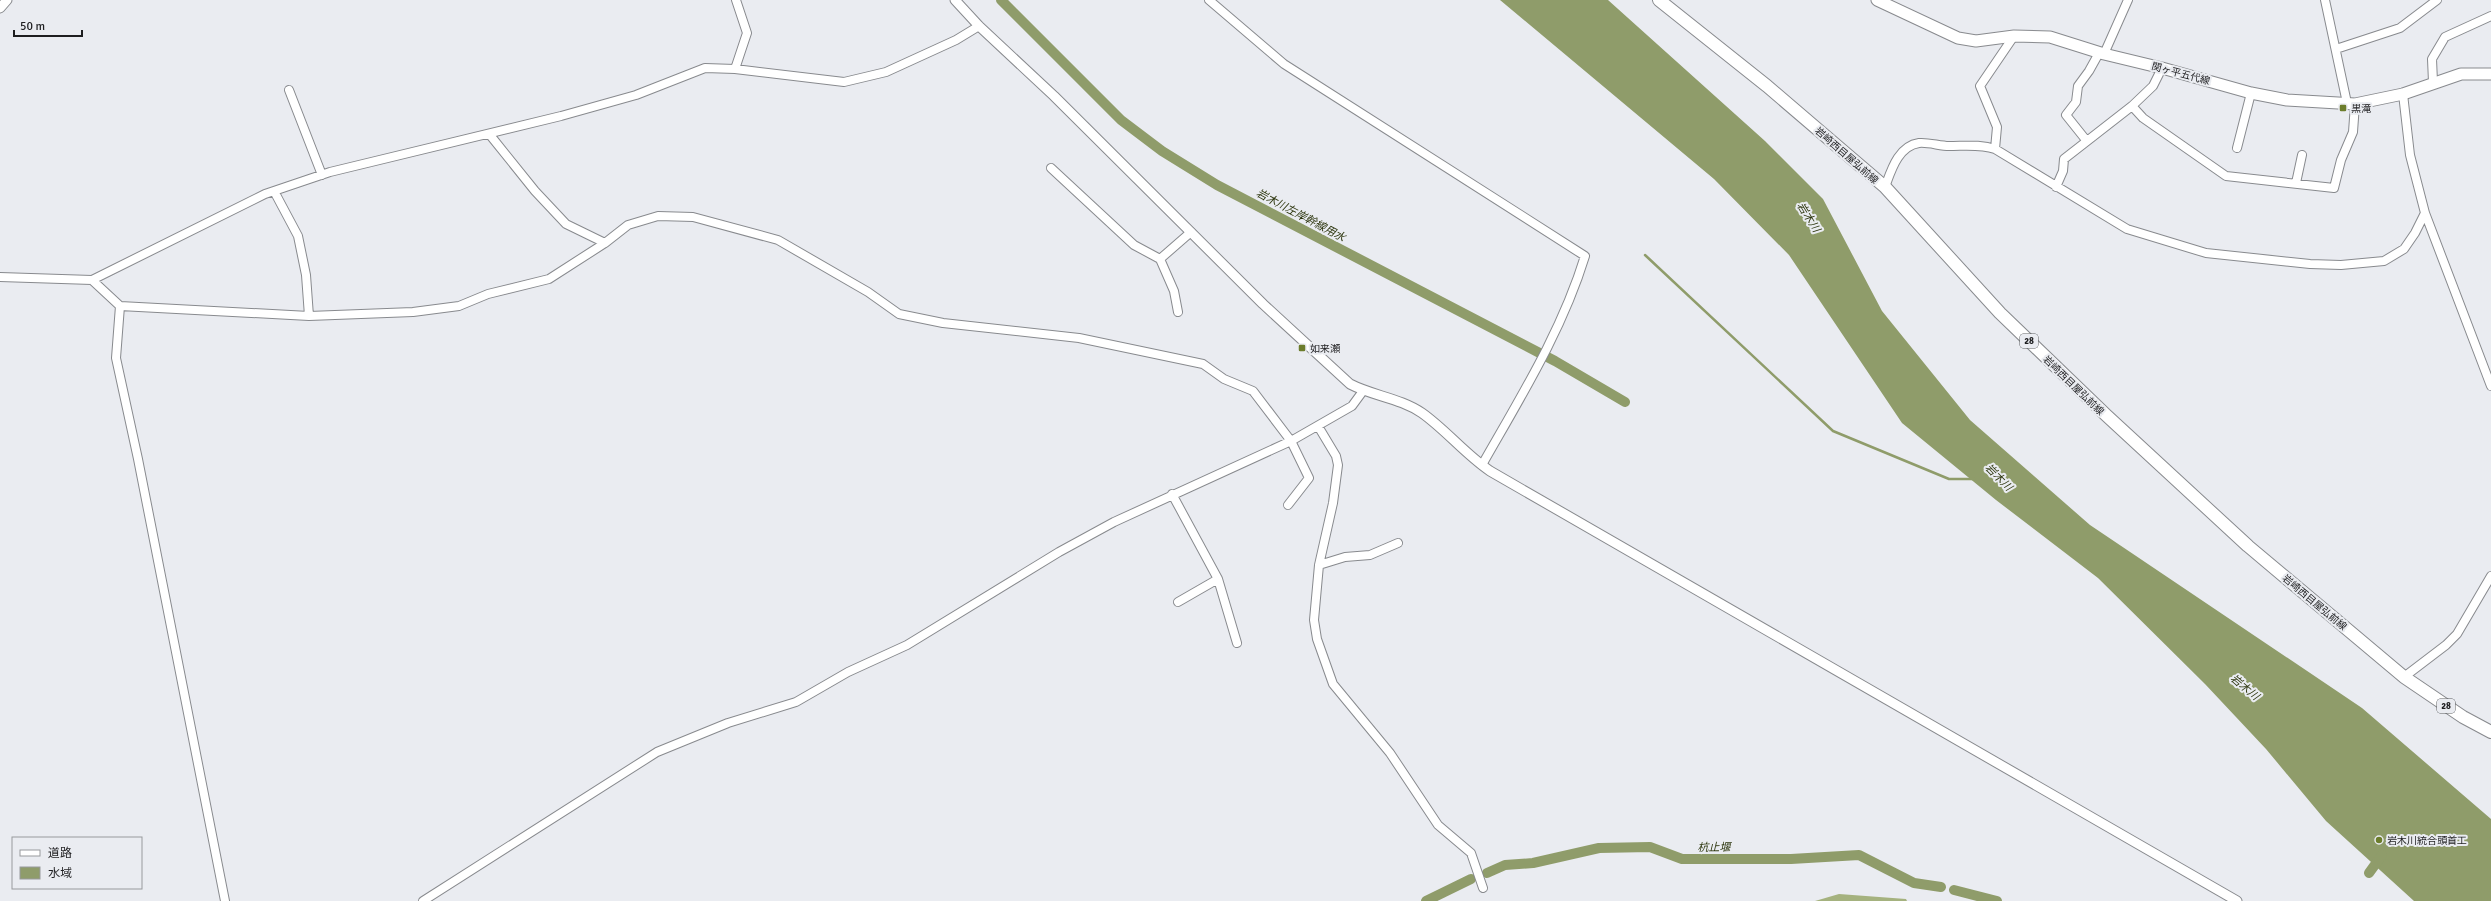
<svg xmlns="http://www.w3.org/2000/svg" width="2491" height="901" viewBox="0 0 2491 901" font-family="Signika,'Noto Sans JP',sans-serif">
<rect width="100%" height="100%" fill="#eaecf1"/>
<path fill="#a5b27f" d="M 1839,894 L 1906,899 L 1907,901 L 1815,901 Z"/>
<path fill="#8f9c6a" d="M 1500,0 L 1608,0 L 1765,141 L 1823,199 L 1882,311 L 1970,420 L 2090,525 L 2362,708 L 2491,819 L 2491,901 L 2414,901 L 2326,821 L 2266,749 L 2205,684 L 2098,578 L 1996,500 L 1902,423 L 1789,255 L 1714,179 Z"/>
<g fill="none" stroke-linecap="round" stroke-linejoin="round">
<path stroke="#8f9c6a" stroke-width="2.5" d="M 1645,255 L 1833,431 L 1949,479 L 1974,479"/>
<path stroke="#8f9c6a" stroke-width="10" d="M 1001,0 L 1121,120 L 1162,151 L 1217,185 L 1555,361 L 1625,402
M 1487,873 L 1505,865 L 1533,863 L 1599,848 L 1650,847 L 1682,859 L 1791,859 L 1859,855 L 1914,883 L 1941,887
M 2369,873 L 2382,855
M 1954,890 L 1997,901
M 1426,901 L 1471,879"/>
<g stroke="#888a8e" stroke-width="10">
<path id="minor" d="M 1209,0 L 1284,64 L 1585,256 C 1562,331 1520,398 1482,465
M 2325,0 L 2347,103
M 2336,49 L 2400,28 L 2437,0
M 2104,54 L 2128,0
M 2162,68 L 2153,86 L 2132,106 L 2143,118 L 2226,176 L 2334,188 L 2341,160 L 2353,132 L 2355,104
M 735,69 L 747,33 L 736,0
M 2433,82 L 2432,59 L 2445,37 L 2491,16
M 289,90 L 322,175
M 2403,94 L 2410,155 L 2425,213 L 2491,386
M 490,135 L 535,191 L 566,224 L 605,243 L 628,225 L 658,216 L 693,217 L 778,240 L 868,292 L 899,314 L 943,323 L 1079,338 L 1203,364 L 1224,379 L 1253,391 L 1291,441 L 1309,478 L 1288,505
M 2086,140 L 2066,115 L 2076,102 L 2078,86 L 2089,71 L 2099,53
M 2237,148 L 2251,93
M 1995,149 L 1997,127 L 1980,86 L 2014,36
M 1051,168 L 1134,245 L 1160,259 L 1174,291 L 1178,312
M 2296,183 L 2302,155
M 1885,187 C 1891,171 1898,146 1919,143 C 1928,142 1940,146 1949,146 C 1965,146 1981,144 1995,149 L 2127,229 L 2206,253 L 2310,264 L 2341,265 L 2384,261 L 2404,249 L 2415,233 L 2425,213
M 2056,187 L 2063,171 L 2064,159 L 2132,106
M 274,191 L 298,236 L 306,275 L 309,316
M 1160,259 L 1191,232
M 0,277 L 92,280 L 265,194 L 330,172 L 561,116 L 636,95 L 705,68 L 735,69 L 844,82 L 886,72 L 956,40 L 979,26
M 92,280 L 120,306 L 116,358 L 138,459 L 225,901
M 120,306 L 309,316 L 413,312 L 459,306 L 488,294 L 549,279 L 605,243
M 1318,426 L 1336,456 L 1338,465 L 1333,503 L 1319,565 L 1314,620 L 1317,639 L 1333,684 L 1390,753 L 1438,825 L 1471,853 L 1483,888
M 1172,494 L 1218,579 L 1237,643
M 1319,565 L 1345,557 L 1370,555 L 1398,543
M 1178,602 L 1218,579
M 2404,677 L 2446,645 L 2457,634 L 2491,576
M 423,901 L 657,752 L 728,723 L 796,702 L 848,672 L 907,645 L 1059,552 L 1114,522 L 1291,441 L 1352,406 L 1363,391"/>
</g>
<g stroke="#888a8e" stroke-width="11">
<path id="tertiary" d="M 955,0 L 979,26 L 1054,96 L 1263,304 L 1350,384 C 1373,396 1400,398 1422,413 C 1446,430 1465,454 1490,471 L 2237,901
M 0,8 L 7,0"/>
</g>
<g stroke="#888a8e" stroke-width="13">
<path id="secondary" d="M 1877,0 L 1958,38 L 1976,41 L 2014,36 L 2050,37 L 2104,54 L 2162,68 L 2251,93 L 2287,100 L 2355,104 L 2403,94 L 2461,74 L 2491,74"/>
</g>
<g stroke="#888a8e" stroke-width="14">
<path id="primary" d="M 1659,0 L 1767,86 L 1885,187 L 2000,313 L 2106,415 L 2248,546 L 2404,677 L 2463,717 L 2491,732"/>
</g>
<use href="#minor" stroke="#fff" stroke-width="8"/>
<use href="#tertiary" stroke="#fff" stroke-width="9"/>
<use href="#secondary" stroke="#fff" stroke-width="11"/>
<use href="#primary" stroke="#fff" stroke-width="12"/>
</g>
<g fill="#6c7d2c" stroke="#eaecf1" stroke-width="1.5">
<rect x="2339" y="104" width="8" height="8" rx="2"/>
<rect x="1298" y="344" width="8" height="8" rx="2"/>
<circle cx="2379" cy="840" r="4"/>
</g>
<g text-anchor="middle" stroke-width="4" stroke-linejoin="round" paint-order="stroke">
<g fill="#eaecf1" stroke="#5b5c5f" stroke-width="1">
<rect x="2020" y="334" width="18" height="14" rx="3"/>
<rect x="2437" y="699" width="18" height="14" rx="3"/>
</g>
<g font-size="9" font-weight="bold" fill="#1e1e20">
<text x="2029" y="344">28</text>
<text x="2446" y="709">28</text>
</g>
<g font-size="10" fill="#1e1e20" stroke="#eaecf1">
<text transform="translate(2181 73) rotate(15)" y="4">関ヶ平五代線</text>
<text transform="translate(1847 155) rotate(41)" y="4">岩崎西目屋弘前線</text>
<text transform="translate(2074 385) rotate(44)" y="4">岩崎西目屋弘前線</text>
<text transform="translate(2315 602) rotate(40)" y="4">岩崎西目屋弘前線</text>
</g>
<g font-size="10" fill="#1e1e20" stroke="#eaecf1" text-anchor="start">
<text x="2351" y="112">黒滝</text>
<text x="1310" y="352">如来瀬</text>
<text x="2387" y="844">岩木川統合頭首工</text>
</g>
<g font-size="11" font-style="italic" fill="#2e370f" stroke="#eaecf1">
<text transform="translate(1301 215) rotate(28)" y="4">岩木川左岸幹線用水</text>
<text transform="translate(1809 217) rotate(58)" y="4">岩木川</text>
<text transform="translate(1999 477) rotate(45)" y="4">岩木川</text>
<text transform="translate(2245 687) rotate(40)" y="4">岩木川</text>
<text transform="translate(1714 847) rotate(-1)" y="4">杭止堰</text>
</g>
</g>
<rect x="12" y="837" width="130" height="52" fill="#eaecf1" stroke="#989a9d"/>
<rect x="20" y="850" width="20" height="6" fill="#ffffff" stroke="#989a9d"/>
<text x="48" y="857" font-size="12" fill="#1e1e20">道路</text>
<rect x="20" y="867" width="20" height="12" fill="#8f9c6a" stroke="#989a9d"/>
<text x="48" y="877" font-size="12" fill="#1e1e20">水域</text>
<path d="M14 30v6h68v-6" fill="none" stroke="#1e1e20" stroke-width="2"/>
<text x="20" y="30" font-size="12" fill="#1e1e20" stroke="#eaecf1" stroke-width="3" paint-order="stroke">50 m</text>
</svg>
